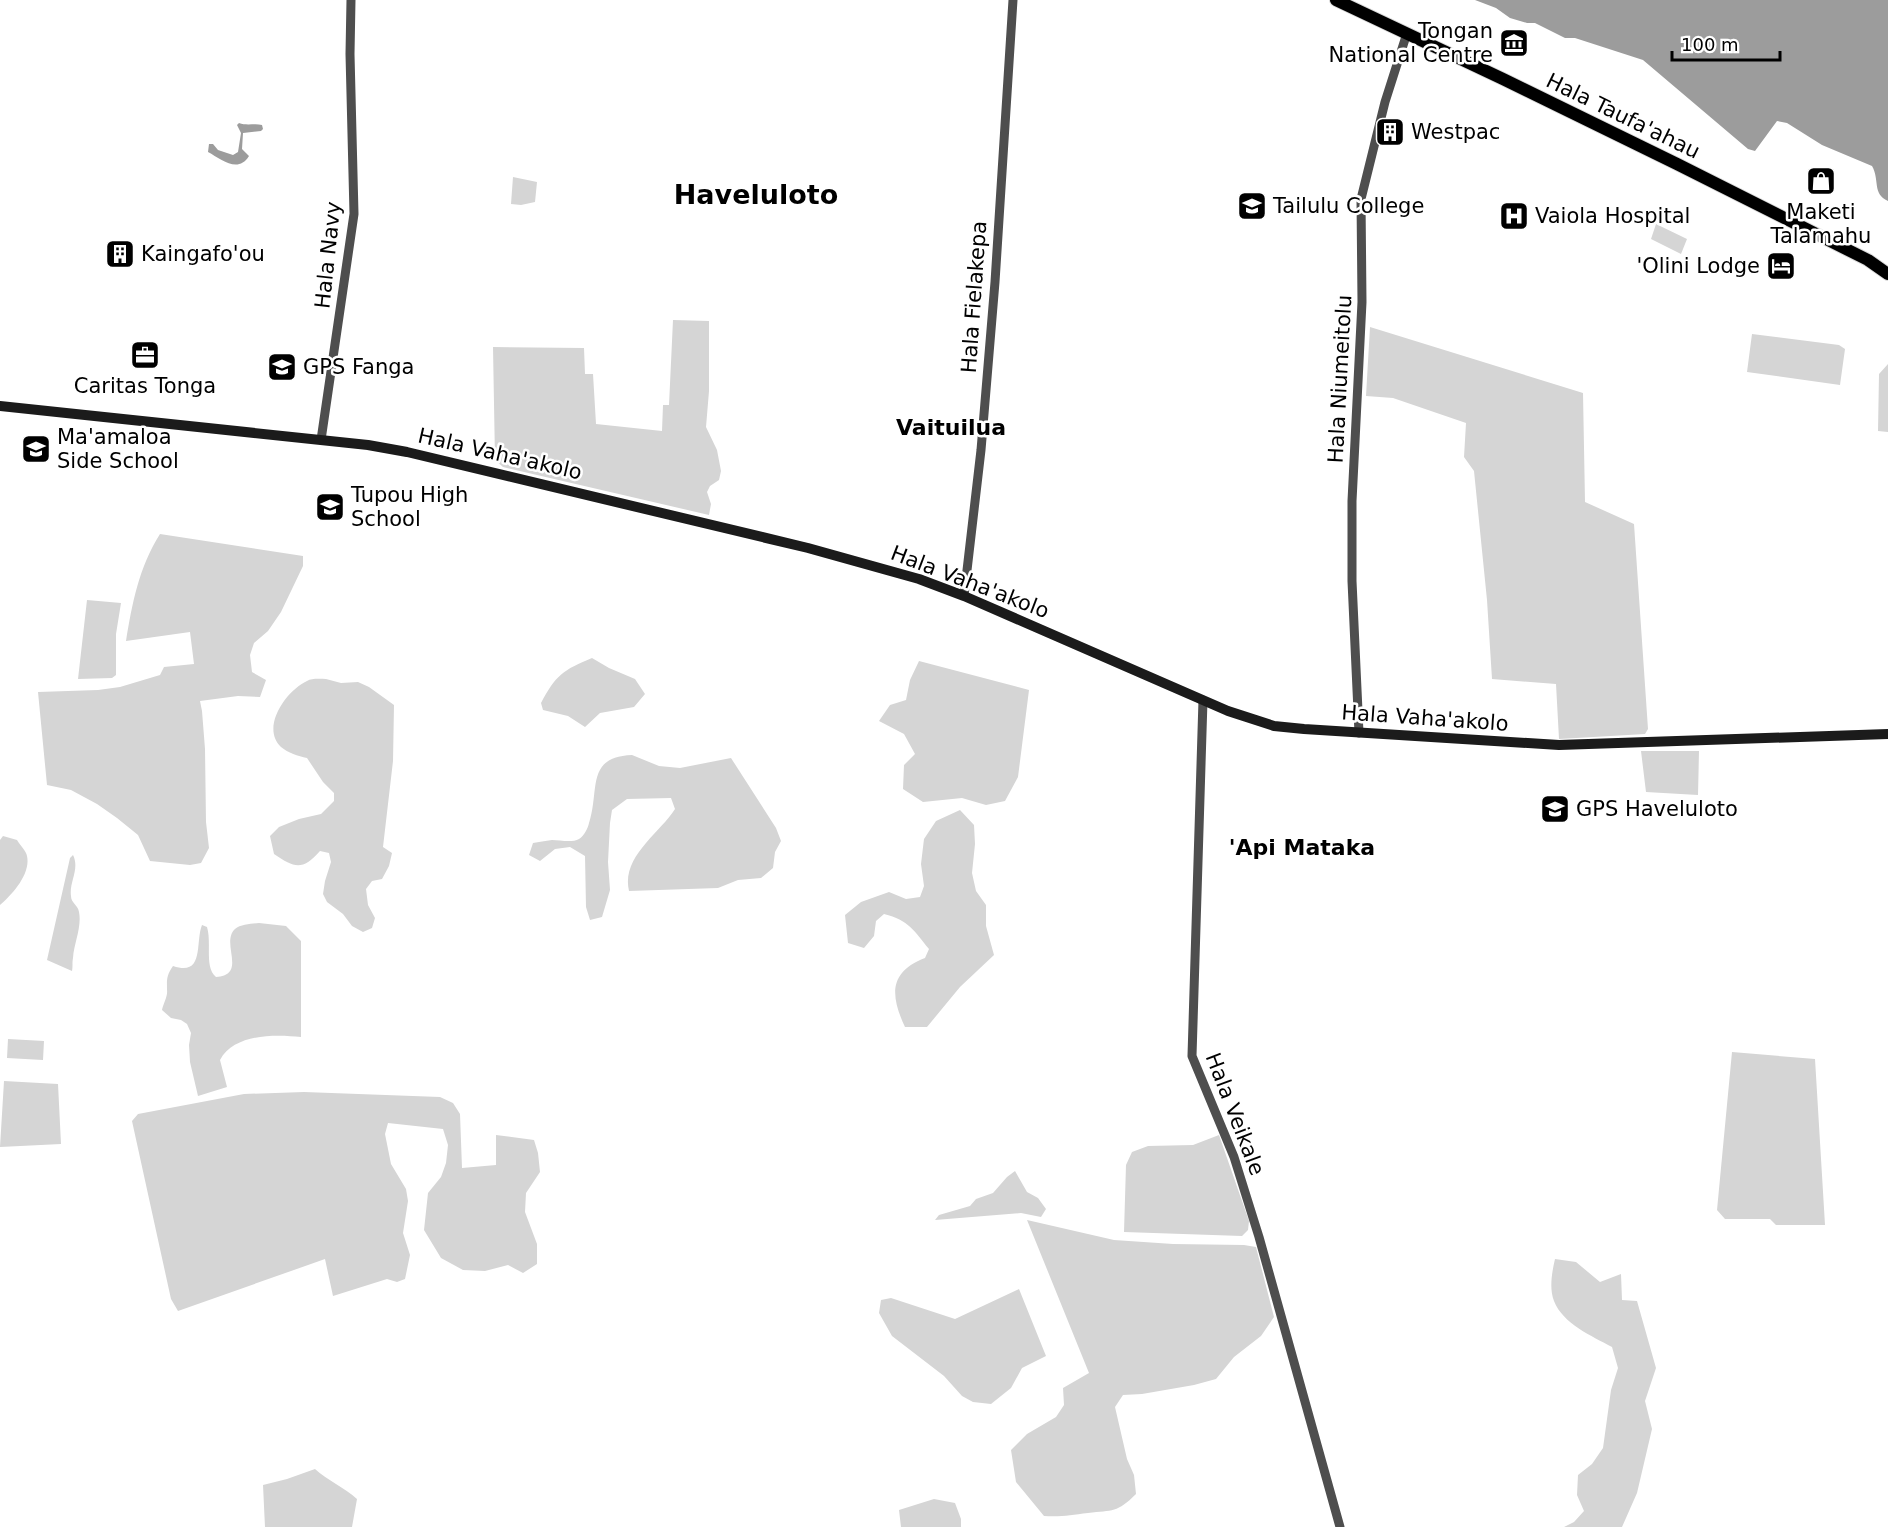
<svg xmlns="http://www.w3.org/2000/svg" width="1888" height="1527" viewBox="0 0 1888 1527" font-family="'DejaVu Sans',sans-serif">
<rect width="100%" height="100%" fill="#fff"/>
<path fill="#d5d5d5" d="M 513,177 L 537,182 L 535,202 L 521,205 L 511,204 Z
M 1656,224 L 1687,239 L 1681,254 L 1651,239 Z
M 673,320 L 709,321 L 709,391 L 706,427 L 717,450 L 721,471 L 719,480 L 710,486 L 707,492 L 711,504 L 709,515 L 503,467 L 495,460 L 493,347 L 584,348 L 585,374 L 593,374 L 596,424 L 662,431 L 663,405 L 669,405 Z
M 1370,327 L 1583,393 L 1585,502 L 1634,524 L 1648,729 L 1645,734 L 1559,739 L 1556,684 L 1492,679 L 1487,600 L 1474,471 L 1464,457 L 1466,423 L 1393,398 L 1366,396 Z
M 1752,334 L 1839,345 L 1845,349 L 1840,385 L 1747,372 Z
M 1888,364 L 1888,432 L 1878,431 L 1879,374 Z
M 160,534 L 303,556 L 303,566 L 281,612 L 268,631 L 254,643 L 250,655 L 252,672 L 266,680 L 260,697 L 238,696 L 200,701 L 202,711 L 205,749 L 206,822 L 209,848 L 201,863 L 190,865 L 150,861 L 138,835 L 117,818 L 97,804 L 71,790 L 47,785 L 38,692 L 98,690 L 120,687 L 160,675 L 164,667 L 194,664 L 190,632 L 126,641 C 132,604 139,567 160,534 Z
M 87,600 L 121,603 L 116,634 L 116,675 L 112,678 L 78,679 Z
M 592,658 L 609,668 L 635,679 L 645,694 L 634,707 L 600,713 L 585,727 L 568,716 L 543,710 L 541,703 C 556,675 563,670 592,658 Z
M 919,661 L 1029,690 L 1018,777 L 1005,801 L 986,805 L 962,798 L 923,802 L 903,789 L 904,765 L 915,754 L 904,734 L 879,721 L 890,705 L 906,700 L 910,680 Z
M 326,679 L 341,683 L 358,682 L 369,687 L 394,705 L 393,761 L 383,847 L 392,853 L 389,866 L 382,879 L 372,881 L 366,889 L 368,905 L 375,918 L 372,928 L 363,932 L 352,926 L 343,914 L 327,902 L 323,894 L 325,881 L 331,862 L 329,853 L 320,851 C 302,871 295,868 274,854 L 270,836 L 279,827 L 299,819 L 321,814 L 334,801 L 334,793 L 323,782 L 307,758 C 298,756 288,753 281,747 C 260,727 287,690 307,681 C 312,678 320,679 326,679 Z
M 1641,751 L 1699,751 L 1698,795 L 1646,792 Z
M 632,755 L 659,766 L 680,768 L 731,758 L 776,828 L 781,841 L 775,852 L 773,868 L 761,878 L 738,880 L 718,888 L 629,891 C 621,857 659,834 675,809 L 671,798 L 627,799 L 612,810 L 610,823 L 608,862 L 610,890 L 602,917 L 590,920 L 586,907 L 585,856 L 570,847 L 555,849 L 540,861 L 529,855 L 533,843 C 539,842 545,841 552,840 C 560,840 572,843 579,839 C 584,836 588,828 589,823 C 600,790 585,757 632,755 Z
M 960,810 L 974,825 L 975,844 L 972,873 L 976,891 L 986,905 L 986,926 L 994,955 L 960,987 L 927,1027 L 905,1027 C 890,995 889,972 925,958 L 929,949 C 914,931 909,920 884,914 L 876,921 L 874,936 L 864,948 L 848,943 L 845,915 L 861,902 L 889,892 L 906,899 L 920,897 L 924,886 L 921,864 L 924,839 L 936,821 Z
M 3,836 L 17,840 C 20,845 26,851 27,856 C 31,874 12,895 0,905 L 0,840 Z
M 73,855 C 80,869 69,882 71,896 C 71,903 78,905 79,912 C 82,927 74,943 73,958 C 72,963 73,966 72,971 L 47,960 L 70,858 Z
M 259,923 L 286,926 L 301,941 L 301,1037 C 274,1034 234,1034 220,1060 L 227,1087 L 198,1096 L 190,1062 L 189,1045 L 191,1033 L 187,1024 L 181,1020 L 171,1018 L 162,1010 C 163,1004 168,996 167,990 C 167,980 166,976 173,966 C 205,977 195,942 202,925 L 207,927 C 212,943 204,967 216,977 C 248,975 220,943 235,929 C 241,924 252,924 259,923 Z
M 8,1039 L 44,1041 L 43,1060 L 7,1058 Z
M 1732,1052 L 1815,1059 L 1825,1225 L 1776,1225 L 1770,1219 L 1725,1219 L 1717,1210 Z
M 4,1081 L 58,1084 L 61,1144 L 0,1147 Z
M 304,1092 L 440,1097 L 453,1103 L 460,1114 L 462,1168 L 496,1165 L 496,1135 L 534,1140 L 538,1153 L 540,1172 L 526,1193 L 525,1212 L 537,1244 L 537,1264 L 523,1273 L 508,1265 L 485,1271 L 463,1270 L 441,1258 L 424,1230 L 428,1193 L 441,1177 L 446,1163 L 448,1145 L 443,1129 L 388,1123 L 385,1134 L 391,1164 L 406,1189 L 408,1201 L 403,1233 L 410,1255 L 405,1279 L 397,1282 L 387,1279 L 333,1296 L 325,1259 L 178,1311 L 171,1299 L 132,1121 L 138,1114 L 244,1094 Z
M 1219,1135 L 1249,1221 L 1248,1230 L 1242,1236 L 1124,1232 L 1126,1165 L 1132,1152 L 1148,1146 L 1193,1145 Z
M 1015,1171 L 1027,1192 L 1038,1198 L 1046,1209 L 1041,1217 L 1021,1213 L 935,1220 L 939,1215 L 970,1206 L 976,1199 L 993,1193 L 1007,1177 Z
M 1027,1220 L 1114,1240 L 1173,1244 L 1244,1245 L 1256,1247 L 1274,1317 L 1261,1336 L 1234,1357 L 1216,1379 L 1194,1385 L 1142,1394 L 1123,1395 L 1115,1407 L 1127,1459 L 1134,1475 L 1136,1494 C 1117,1513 1113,1510 1088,1513 C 1071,1515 1062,1517 1044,1516 L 1016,1482 L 1011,1450 L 1027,1434 L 1056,1417 L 1064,1405 L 1063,1388 L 1089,1373 Z
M 1555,1259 L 1576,1262 L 1600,1282 L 1621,1274 L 1622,1300 L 1637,1301 L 1656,1368 L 1645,1401 L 1652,1429 L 1637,1493 L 1622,1527 L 1564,1527 L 1574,1522 L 1584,1511 L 1577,1495 L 1578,1475 L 1592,1464 L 1603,1448 L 1611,1390 L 1618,1368 L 1612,1347 C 1592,1336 1563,1324 1554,1301 C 1549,1288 1552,1272 1555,1259 Z
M 1019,1289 L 1046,1356 L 1022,1368 L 1011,1388 L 991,1404 L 973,1402 L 962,1396 L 944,1376 L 892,1336 L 879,1313 L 881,1300 L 891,1298 L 955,1319 Z
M 315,1469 C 328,1481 344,1487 357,1499 L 352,1527 L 265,1527 L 263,1485 L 287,1479 Z
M 934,1499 L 955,1503 L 961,1519 L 961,1527 L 901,1527 L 899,1510 Z"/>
<path fill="#9c9c9c" d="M 1475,0 L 1888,0 L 1888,201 C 1872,194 1880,180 1872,166 L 1822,145 L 1787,123 L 1777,121 L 1755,151 L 1748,149 L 1643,60 L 1575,38 L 1565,38 L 1535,23 L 1527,23 L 1510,18 L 1496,8 Z
M 239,123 C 247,126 255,123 262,125 L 263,129 L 261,131 L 243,133 L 242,149 L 249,156 C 238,174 221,159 208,152 L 209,144 L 213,144 L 218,150 L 233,155 L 238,152 L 241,133 L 237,125 Z"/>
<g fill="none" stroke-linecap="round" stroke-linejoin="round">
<g stroke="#dbdbdb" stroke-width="14">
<path id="primary" d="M 1336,0 L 1503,79 L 1677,164 L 1868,260 L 1888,274"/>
</g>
<path stroke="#4e4e4e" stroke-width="9" d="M 321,440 L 354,214 L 350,54 L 351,0
M 964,596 L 981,450 L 995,282 L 1013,0
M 1203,700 L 1192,1056 L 1234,1157 L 1259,1237 L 1340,1527
M 1359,733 L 1352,581 L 1352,501 L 1362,302 L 1361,199 L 1385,102 L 1407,33"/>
<path stroke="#1b1b1b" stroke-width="10" d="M 0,406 L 368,445 L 407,452 L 808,548 L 919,579 L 964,596 L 1228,711 L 1274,726 L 1304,729 L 1559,745 L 1888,734"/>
<use href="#primary" stroke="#000" stroke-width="12"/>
</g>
<defs>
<g id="museum-square" transform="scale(1.5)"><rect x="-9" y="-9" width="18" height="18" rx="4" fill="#000" stroke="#fff"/><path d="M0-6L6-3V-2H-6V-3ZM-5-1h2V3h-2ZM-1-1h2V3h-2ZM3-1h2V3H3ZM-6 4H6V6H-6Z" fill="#fff"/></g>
<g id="building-square" transform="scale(1.5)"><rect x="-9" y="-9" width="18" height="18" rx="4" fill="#000" stroke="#fff"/><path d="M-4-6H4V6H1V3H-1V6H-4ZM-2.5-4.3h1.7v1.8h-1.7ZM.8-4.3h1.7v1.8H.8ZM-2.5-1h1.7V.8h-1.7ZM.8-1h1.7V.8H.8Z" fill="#fff"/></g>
<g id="shop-square" transform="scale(1.5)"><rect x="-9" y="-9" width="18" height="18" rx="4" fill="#000" stroke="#fff"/><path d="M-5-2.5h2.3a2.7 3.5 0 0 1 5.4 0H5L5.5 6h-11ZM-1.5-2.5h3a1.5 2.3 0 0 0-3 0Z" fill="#fff"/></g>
<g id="school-square" transform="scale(1.5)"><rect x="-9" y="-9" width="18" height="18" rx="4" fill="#000" stroke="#fff"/><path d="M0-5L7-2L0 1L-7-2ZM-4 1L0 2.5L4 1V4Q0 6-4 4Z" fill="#fff"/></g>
<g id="hospital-square" transform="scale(1.5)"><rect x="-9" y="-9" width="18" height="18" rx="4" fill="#000" stroke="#fff"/><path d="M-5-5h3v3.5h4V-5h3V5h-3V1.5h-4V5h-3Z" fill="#fff"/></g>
<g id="hotel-square" transform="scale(1.5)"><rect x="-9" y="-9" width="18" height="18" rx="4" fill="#000" stroke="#fff"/><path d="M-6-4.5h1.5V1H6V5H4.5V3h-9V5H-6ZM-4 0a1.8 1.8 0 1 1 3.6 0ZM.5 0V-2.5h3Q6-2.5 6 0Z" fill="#fff"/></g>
<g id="office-square" transform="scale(1.5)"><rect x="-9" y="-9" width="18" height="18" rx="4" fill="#000" stroke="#fff"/><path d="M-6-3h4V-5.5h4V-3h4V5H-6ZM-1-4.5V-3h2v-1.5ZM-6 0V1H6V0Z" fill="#fff"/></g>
</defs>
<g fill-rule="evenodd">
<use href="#museum-square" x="1514" y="43"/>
<use href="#building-square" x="1390" y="132"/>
<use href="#shop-square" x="1821" y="181"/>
<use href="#school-square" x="1252" y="206"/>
<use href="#hospital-square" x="1514" y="216"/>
<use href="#building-square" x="120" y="254"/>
<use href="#hotel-square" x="1781" y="266"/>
<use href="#office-square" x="145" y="355"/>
<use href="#school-square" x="282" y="367"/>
<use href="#school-square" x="36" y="449"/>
<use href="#school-square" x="330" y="507"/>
<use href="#school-square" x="1555" y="809"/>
</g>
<g text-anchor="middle" stroke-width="5" stroke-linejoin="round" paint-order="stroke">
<g font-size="21" fill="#000" stroke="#fff" text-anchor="start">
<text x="1493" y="38" text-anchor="end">Tongan<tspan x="1493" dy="24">National Centre</tspan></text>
<text x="1411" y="139">Westpac</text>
<text x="1273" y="213">Tailulu College</text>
<text x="1821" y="219" text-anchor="middle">Maketi<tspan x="1821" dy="24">Talamahu</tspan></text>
<text x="1535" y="223">Vaiola Hospital</text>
<text x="141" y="261">Kaingafo'ou</text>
<text x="1760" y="273" text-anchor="end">'Olini Lodge</text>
<text x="303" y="374">GPS Fanga</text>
<text x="145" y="393" text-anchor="middle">Caritas Tonga</text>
<text x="57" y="444">Ma'amaloa<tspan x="57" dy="24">Side School</tspan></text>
<text x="351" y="502">Tupou High<tspan x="351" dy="24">School</tspan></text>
<text x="1576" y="816">GPS Haveluloto</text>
</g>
<g font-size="21" fill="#000" stroke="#fff">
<text transform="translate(1623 116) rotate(26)" y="7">Hala Taufa'ahau</text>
<text transform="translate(328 255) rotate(-84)" y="7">Hala Navy</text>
<text transform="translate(974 297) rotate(-86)" y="7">Hala Fielakepa</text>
<text transform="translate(1340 379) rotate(-87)" y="7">Hala Niumeitolu</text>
<text transform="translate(500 454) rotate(13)" y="7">Hala Vaha'akolo</text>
<text transform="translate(970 582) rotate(21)" y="7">Hala Vaha'akolo</text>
<text transform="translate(1425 718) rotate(4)" y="7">Hala Vaha'akolo</text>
<text transform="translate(1235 1114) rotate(69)" y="7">Hala Veikale</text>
</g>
<g font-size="22" font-weight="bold" fill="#000" stroke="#fff">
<text x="951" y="435">Vaituilua</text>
<text x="1302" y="855">'Api Mataka</text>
</g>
<g font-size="27" font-weight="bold" fill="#000" stroke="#fff">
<text x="756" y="204">Haveluloto</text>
</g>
</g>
<path d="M1672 51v9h108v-9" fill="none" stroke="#000000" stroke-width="3"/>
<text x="1681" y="51" font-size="18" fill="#000000" stroke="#ffffff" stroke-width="4.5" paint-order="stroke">100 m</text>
</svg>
